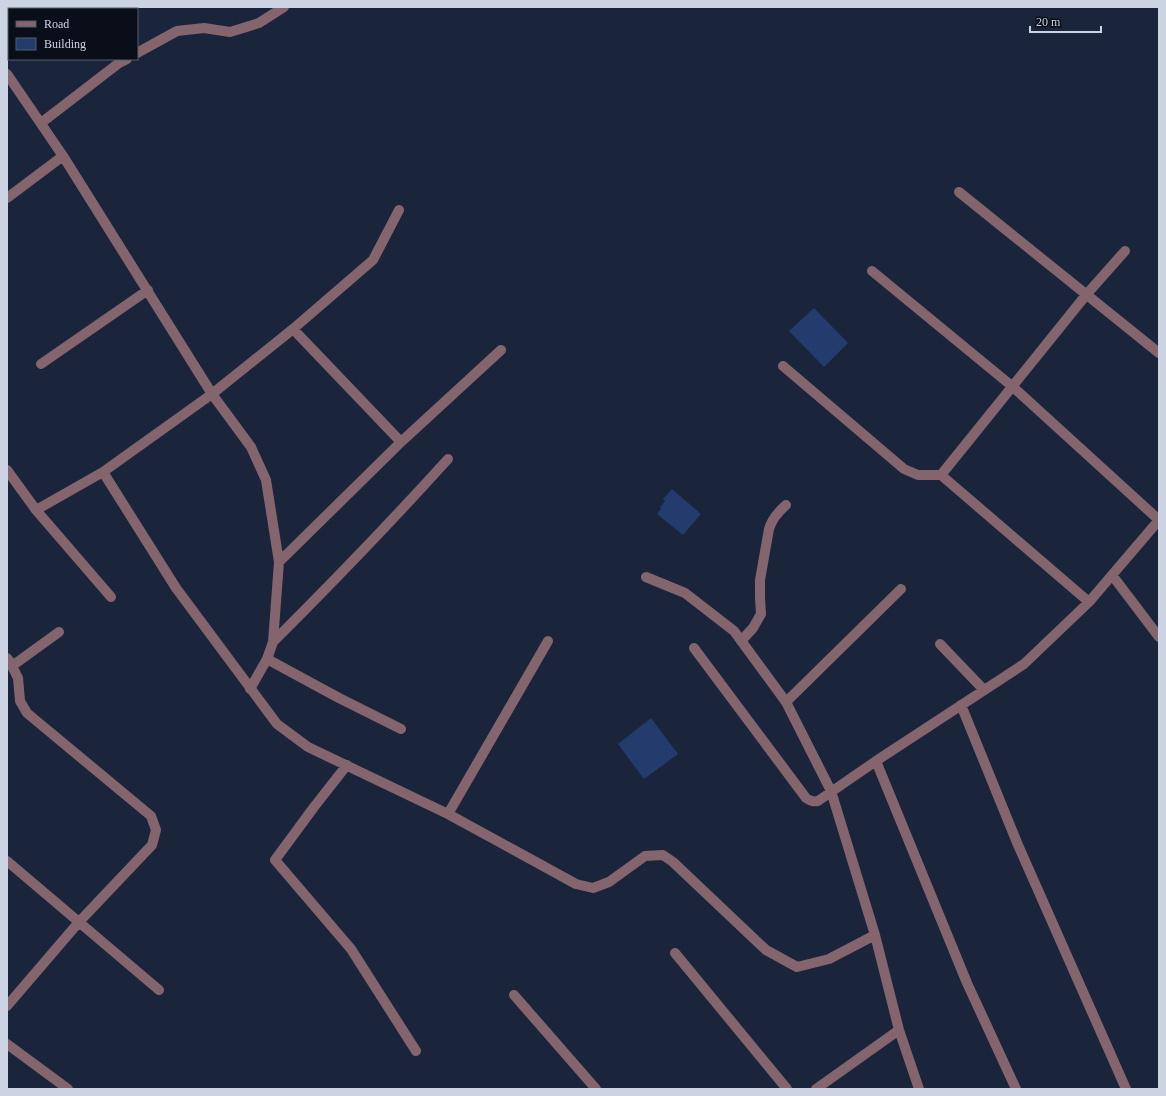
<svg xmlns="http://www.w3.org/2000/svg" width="1166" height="1096" viewBox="0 0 1166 1096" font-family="Georgia,serif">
<rect width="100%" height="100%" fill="#1a253b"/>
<path fill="#233b6d" d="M 814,308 L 848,343 L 824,367 L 789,331 Z
M 672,489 L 701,514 L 683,535 L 657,514 L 661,509 L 660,507 L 665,501 L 663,499 Z
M 651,718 L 678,754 L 644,779 L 618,744 Z"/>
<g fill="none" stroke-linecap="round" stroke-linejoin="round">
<path stroke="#84656e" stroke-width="10" d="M 137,53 L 177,31 L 204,28 L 230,32 L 259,23 L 284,7
M 7,74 L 63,156 L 212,394 L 251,447 L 266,480 L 279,562 L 273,642 L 267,659 L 250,689
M 41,123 L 119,63 L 127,59
M 959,192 L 1159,353
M 7,198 L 63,156
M 872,271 L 1013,387 L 1159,520
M 293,329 L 401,442
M 41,364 L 148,290
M 783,366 L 904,469 L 918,475 L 941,475 L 1086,295 L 1125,251
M 7,470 L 36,510 L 111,597
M 103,472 L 176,588 L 277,724 L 308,747 L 448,814 L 576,884 L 593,888 L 609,882 L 645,856 L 663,855 L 673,862 L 766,950 L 797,967 L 829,959 L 875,935
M 941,475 L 1089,602
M 36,510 L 103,472 L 212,394 L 293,329 L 373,260 L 399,210
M 279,562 L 401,442 L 501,350
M 1112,575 L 1159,637
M 646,577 L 685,593 L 734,631 L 786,702 L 831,791 L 875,935 L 899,1030 L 919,1089
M 741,641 L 753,628 L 761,614 L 760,598 L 760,580 L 769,529 C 772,519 778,512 786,505
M 273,642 C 333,582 391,522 448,459
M 940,644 L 984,690
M 694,648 L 806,798 C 811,801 813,802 818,801 L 876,761 L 1024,664 L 1089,602 L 1159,520
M 7,658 L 10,662 L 18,678 L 20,701 L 27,713 L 151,816 L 156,830 L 152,845 L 79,922 L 7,1006
M 267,659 L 339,698 L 401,729
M 12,666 L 59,632
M 786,702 L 901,589
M 961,705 L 1018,845 L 1126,1089
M 876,761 L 967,983 L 1016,1089
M 347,765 L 314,807 L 275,860 L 351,949 L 416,1051
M 448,814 L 548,641
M 7,861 L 159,990
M 675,953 L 787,1089
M 514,995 L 596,1089
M 7,1044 L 68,1089
M 816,1089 L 899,1030"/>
</g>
<rect width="1166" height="1096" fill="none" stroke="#ccd4e3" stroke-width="16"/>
<rect x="8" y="8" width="130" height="52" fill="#090e18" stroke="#575d69"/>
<rect x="16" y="21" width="20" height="6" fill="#84656e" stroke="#575d69"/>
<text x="44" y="28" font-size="12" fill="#ccd4e3">Road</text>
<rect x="16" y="38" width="20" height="12" fill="#233b6d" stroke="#575d69"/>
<text x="44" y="48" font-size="12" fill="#ccd4e3">Building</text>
<path d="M1030 26v6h71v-6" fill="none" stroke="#ccd4e3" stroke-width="2"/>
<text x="1036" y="26" font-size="12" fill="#ccd4e3" stroke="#090e18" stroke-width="3" paint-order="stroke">20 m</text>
</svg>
